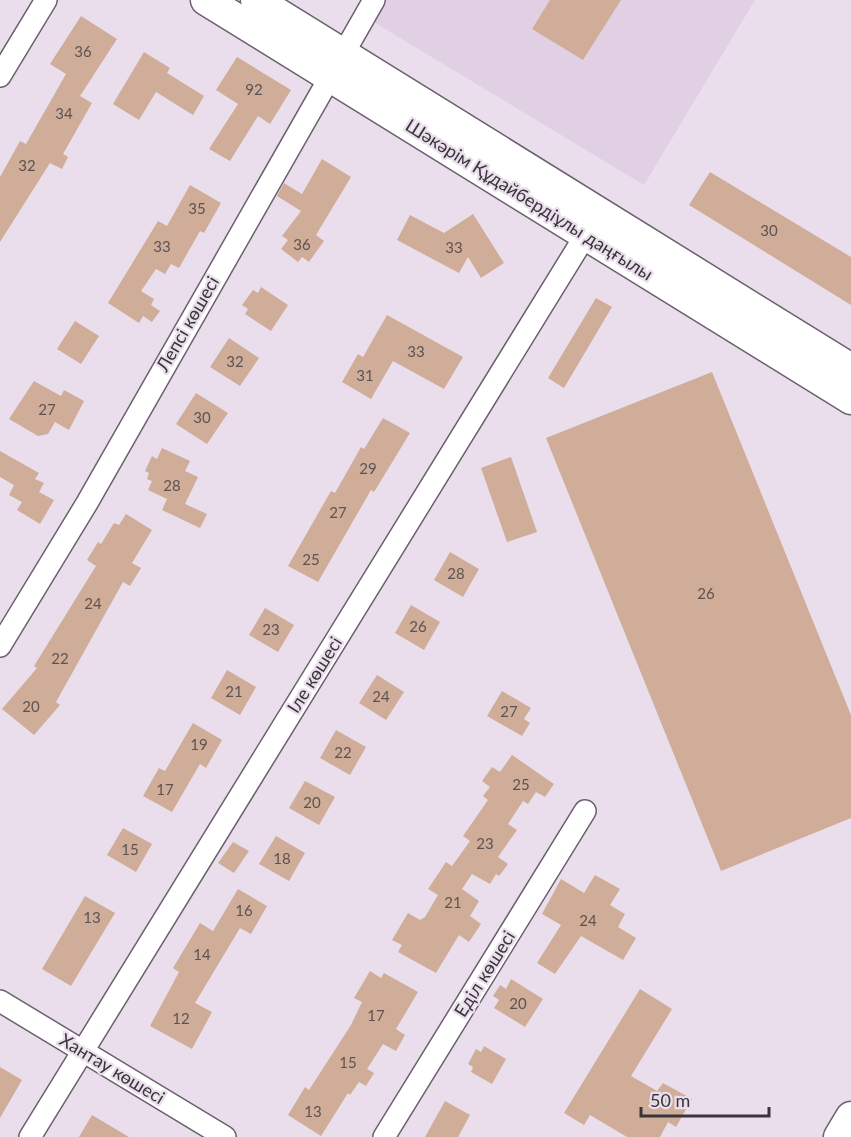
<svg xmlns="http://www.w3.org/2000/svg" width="851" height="1137" viewBox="0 0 851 1137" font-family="Lato,sans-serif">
<rect width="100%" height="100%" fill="#eadeec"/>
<path fill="#e1d0e4" d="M 385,0 L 755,0 L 644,185 L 372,21 Z"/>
<path fill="#cfad99" d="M 550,0 L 621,0 L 583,60 L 532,29 Z
M 81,16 L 117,39 L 80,96 L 92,103 L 63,154 L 68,157 L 62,169 L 50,163 L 0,242 L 0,177 L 20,141 L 26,144 L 66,74 L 50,64 Z
M 144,52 L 170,68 L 167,73 L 204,96 L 193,115 L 156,92 L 139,120 L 113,104 Z
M 237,57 L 291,90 L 270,124 L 258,116 L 230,161 L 209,149 L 238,104 L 216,90 Z
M 322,159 L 351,177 L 316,235 L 324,241 L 309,262 L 302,257 L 298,262 L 281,249 L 288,240 L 282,236 L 301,211 L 277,196 L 284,183 L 302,194 Z
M 710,172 L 851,257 L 851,305 L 689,205 Z
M 190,185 L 221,203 L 204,233 L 200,231 L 179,268 L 171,264 L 165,274 L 156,269 L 141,291 L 154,299 L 151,305 L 160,311 L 152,322 L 143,316 L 139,323 L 108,303 L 158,221 L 167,226 Z
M 473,214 L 504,263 L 481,278 L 468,257 L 459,273 L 397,240 L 410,215 L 444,233 Z
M 261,287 L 288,305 L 271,331 L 245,314 L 248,309 L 242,305 L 253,290 L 258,293 Z
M 596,298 L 612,307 L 564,388 L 548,378 Z
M 387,315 L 463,357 L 444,389 L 393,361 L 371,399 L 342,382 L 358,354 L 363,357 Z
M 75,321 L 99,336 L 81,364 L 57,349 Z
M 229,338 L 259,358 L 240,386 L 210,367 Z
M 712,372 L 851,715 L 851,818 L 721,871 L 546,438 Z
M 34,381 L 61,396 L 64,390 L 84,401 L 69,430 L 55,422 L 48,434 L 38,436 L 9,419 Z
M 196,393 L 228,413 L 207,444 L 176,424 Z
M 383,418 L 410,433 L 374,492 L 371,490 L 318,582 L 288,566 L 331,491 L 335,493 L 361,447 L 364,449 Z
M 162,448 L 190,461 L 185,471 L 198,477 L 185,504 L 207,514 L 200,528 L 162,510 L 167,499 L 148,490 L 152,481 L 147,479 L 149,473 L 145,471 L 152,456 L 157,459 Z
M 0,451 L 39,473 L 35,479 L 44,483 L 39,492 L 54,500 L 40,524 L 17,510 L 22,502 L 9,495 L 14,485 L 0,477 Z
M 511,457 L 537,532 L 507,542 L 481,468 Z
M 126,514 L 152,530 L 132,563 L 141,568 L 130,586 L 123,582 L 56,702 L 60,705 L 34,735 L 2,709 L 37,668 L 34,666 L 96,566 L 87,560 L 98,542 L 101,544 L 114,523 L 119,525 Z
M 450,552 L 479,569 L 463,597 L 434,580 Z
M 411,605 L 440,622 L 424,650 L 395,633 Z
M 265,608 L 294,625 L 278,652 L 249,635 Z
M 227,670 L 256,687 L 240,715 L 211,698 Z
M 377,675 L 404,692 L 386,720 L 359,703 Z
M 502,691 L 531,708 L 524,719 L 530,723 L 522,736 L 487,716 Z
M 193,723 L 222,740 L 206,768 L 200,764 L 172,812 L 143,796 L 159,768 L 165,771 Z
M 336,730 L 366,747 L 350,775 L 320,758 Z
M 512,755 L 554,784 L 545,797 L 536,792 L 528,804 L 523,801 L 508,824 L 517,830 L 498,857 L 508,864 L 499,876 L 496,874 L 490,884 L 472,874 L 462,889 L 479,901 L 470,916 L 481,924 L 469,942 L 459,935 L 436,973 L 398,952 L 402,945 L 392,940 L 408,913 L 420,920 L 425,917 L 438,895 L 428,889 L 446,862 L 452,866 L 470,841 L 463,836 L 488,800 L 483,796 L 490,787 L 482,781 L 492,767 L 500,772 Z
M 305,781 L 335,797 L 319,825 L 289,808 Z
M 123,828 L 152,844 L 136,872 L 107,855 Z
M 276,836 L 305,853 L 289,881 L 259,864 Z
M 233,842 L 249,851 L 234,873 L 218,863 Z
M 595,875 L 620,889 L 610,905 L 625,914 L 618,927 L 636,938 L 623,960 L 581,936 L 555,974 L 537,963 L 561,925 L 542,914 L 561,879 L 584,893 Z
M 238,889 L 267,906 L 251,934 L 240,928 L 195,1003 L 212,1012 L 192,1049 L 150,1026 L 179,972 L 173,968 L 200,923 L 213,931 Z
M 85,896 L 115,913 L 71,986 L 42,969 Z
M 370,971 L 381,978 L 384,973 L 418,992 L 396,1029 L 405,1035 L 396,1051 L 383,1044 L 367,1069 L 374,1073 L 366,1086 L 359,1082 L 350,1095 L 348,1093 L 321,1136 L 288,1115 L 305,1087 L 309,1090 L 351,1025 L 362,1002 L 354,998 Z
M 511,979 L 543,999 L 525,1027 L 494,1008 L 499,1000 L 493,996 L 500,985 L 506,989 Z
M 640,989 L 672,1009 L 631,1076 L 657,1091 L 663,1083 L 692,1099 L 676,1127 L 668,1122 L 660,1137 L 627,1137 L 590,1115 L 584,1125 L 564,1113 Z
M 484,1046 L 506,1059 L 492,1084 L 471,1072 L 473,1067 L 468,1064 L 476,1049 L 481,1052 Z
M 0,1067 L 22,1080 L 0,1118 Z
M 445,1101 L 470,1115 L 458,1137 L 425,1137 Z
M 92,1115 L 129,1137 L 79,1137 Z"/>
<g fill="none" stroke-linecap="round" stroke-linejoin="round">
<g stroke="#6b606d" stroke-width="24">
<path id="minor" d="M 0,76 L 46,0
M 0,646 L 87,503 L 374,0
M 0,1001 L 225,1137
M 30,1137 L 593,223
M 384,1137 L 585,811"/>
</g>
<g stroke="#6b606d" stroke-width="33">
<path id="secondary" d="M 206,0 L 851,399
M 256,0 L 851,369
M 839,1137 L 851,1117"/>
</g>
<use href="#minor" stroke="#fff" stroke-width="21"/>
<use href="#secondary" stroke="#fff" stroke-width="30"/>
</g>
<g text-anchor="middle" stroke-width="4.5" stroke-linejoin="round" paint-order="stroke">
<g font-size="15" fill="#5e5352">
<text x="83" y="57">36</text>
<text x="254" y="95">92</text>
<text x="64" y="119">34</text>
<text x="27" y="171">32</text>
<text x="197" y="214">35</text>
<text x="769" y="236">30</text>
<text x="302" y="250">36</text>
<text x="162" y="252">33</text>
<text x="454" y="253">33</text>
<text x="416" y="357">33</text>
<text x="235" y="367">32</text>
<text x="365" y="381">31</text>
<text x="47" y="415">27</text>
<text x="202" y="423">30</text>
<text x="368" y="474">29</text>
<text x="172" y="491">28</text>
<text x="338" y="518">27</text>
<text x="311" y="565">25</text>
<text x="456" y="579">28</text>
<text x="706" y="599">26</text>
<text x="93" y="609">24</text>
<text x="418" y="632">26</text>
<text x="271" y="635">23</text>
<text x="60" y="664">22</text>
<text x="234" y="697">21</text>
<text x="381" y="702">24</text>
<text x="31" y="712">20</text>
<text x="509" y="717">27</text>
<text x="199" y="750">19</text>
<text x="343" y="758">22</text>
<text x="521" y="790">25</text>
<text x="165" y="795">17</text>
<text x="312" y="808">20</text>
<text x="485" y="849">23</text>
<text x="130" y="855">15</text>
<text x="282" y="864">18</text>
<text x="453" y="908">21</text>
<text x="244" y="916">16</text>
<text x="92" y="923">13</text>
<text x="588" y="926">24</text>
<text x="202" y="960">14</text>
<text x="518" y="1009">20</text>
<text x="376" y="1021">17</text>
<text x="181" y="1024">12</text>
<text x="348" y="1068">15</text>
<text x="313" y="1117">13</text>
</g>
<g font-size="18" fill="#39353a" stroke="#eadeec">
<text transform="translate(529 200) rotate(32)" y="6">Шәкәрім Құдайбердіұлы даңғылы</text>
<text transform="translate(188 324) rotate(-60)" y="6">Лепсі көшесі</text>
<text transform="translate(315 675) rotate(-58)" y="6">Іле көшесі</text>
<text transform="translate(485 974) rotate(-58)" y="6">Еділ көшесі</text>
<text transform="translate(112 1069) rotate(31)" y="6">Хантау көшесі</text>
</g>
</g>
<path d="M641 1107v9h128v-9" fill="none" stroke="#39353a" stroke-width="3"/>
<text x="650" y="1107" font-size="18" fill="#39353a" stroke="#eadeec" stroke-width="4.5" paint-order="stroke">50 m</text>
</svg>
